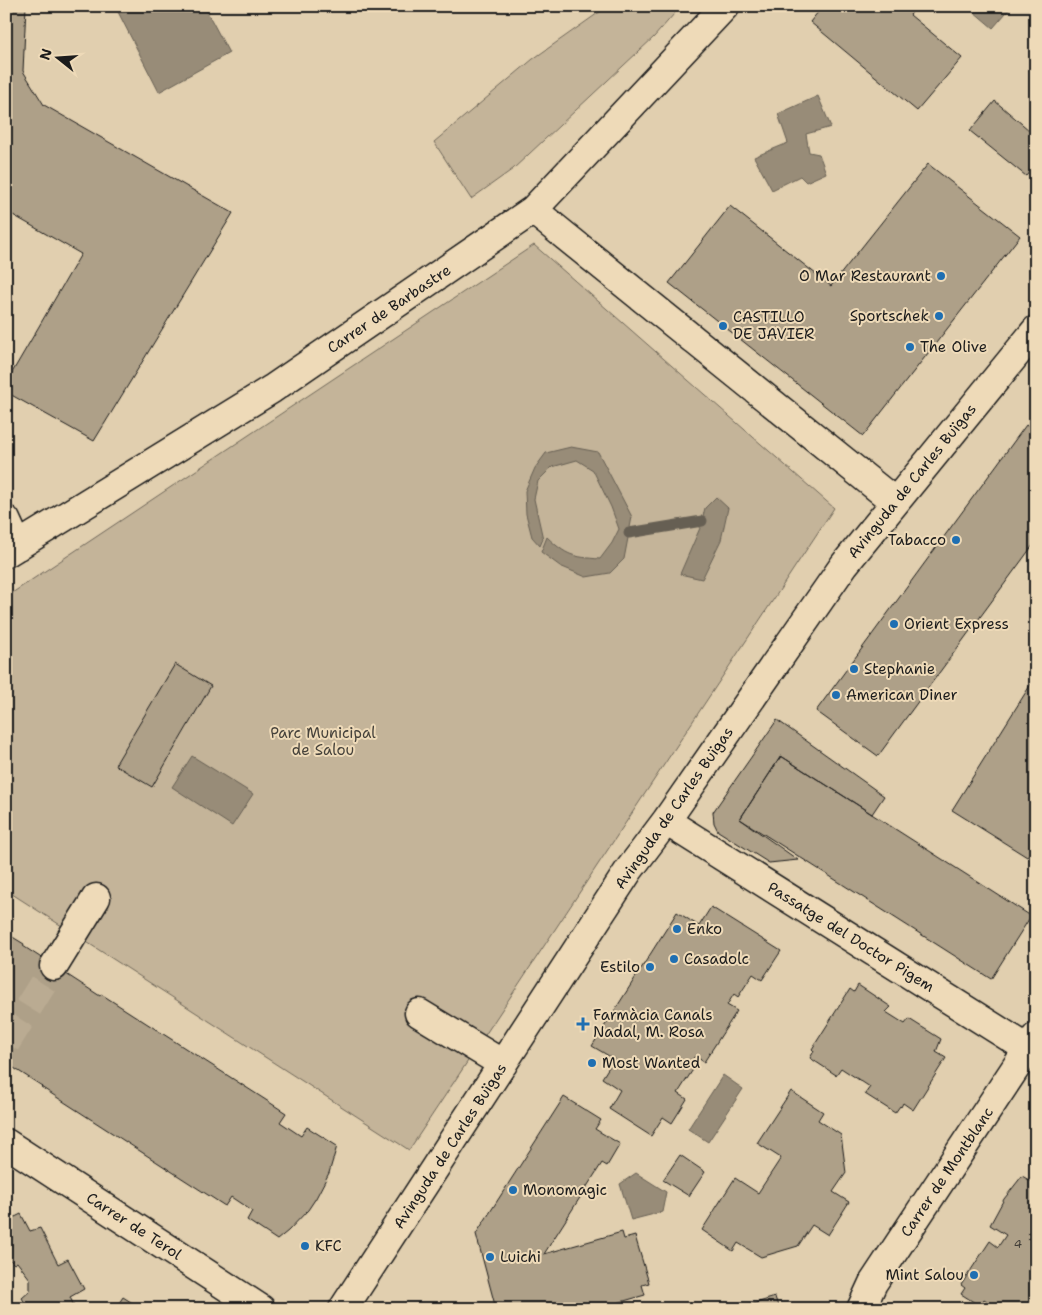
<svg xmlns="http://www.w3.org/2000/svg" width="1042" height="1315" viewBox="0 0 1042 1315" font-family="'Shantell Sans',sans-serif">
<rect width="100%" height="100%" fill="#e1cfaf"/>
<filter id="ink" filterUnits="userSpaceOnUse"><feTurbulence type="fractalNoise" baseFrequency=".02" numOctaves="2"/><feDisplacementMap in="SourceGraphic" scale="10" xChannelSelector="R" yChannelSelector="G"/><feConvolveMatrix kernelMatrix="1 2 1 2 8 2 1 2 1" color-interpolation-filters="sRGB"/></filter>
<g filter="url(#ink)">
<path fill="#c4b499" stroke="#70685a" d="M 608,6 L 681,6 L 654,37 L 513,169 L 471,199 L 434,142 L 533,59 Z
M 534,245 L 834,508 L 409,1150 L 6,890 L 6,597 Z"/>
<path fill="#988c78" stroke="#665f53" d="M 115,6 L 204,6 L 229,53 L 159,92 Z
M 967,6 L 1012,6 L 993,28 Z
M 818,96 L 831,127 L 806,134 L 809,152 L 819,154 L 826,173 L 806,182 L 800,176 L 772,190 L 754,157 L 788,143 L 778,114 Z
M 571,447 L 598,452 L 632,517 L 624,559 L 610,573 L 586,577 L 560,566 L 541,552 L 547,537 C 567,556 573,557 600,559 L 612,543 L 619,529 L 611,507 L 593,470 L 577,460 L 552,467 L 538,481 L 534,499 L 543,539 L 540,546 L 532,537 L 526,514 L 525,491 L 535,468 L 546,453 Z
M 716,497 L 728,508 L 721,540 L 702,579 L 680,574 L 700,528 L 705,508 Z
M 192,756 L 253,794 L 232,826 L 172,787 Z
M 723,1075 L 743,1089 L 708,1142 L 688,1129 Z
M 636,1173 L 666,1192 L 662,1212 L 631,1220 L 620,1184 Z"/>
<g fill="none" stroke-linecap="round" stroke-linejoin="round">
<path stroke="#665f53" stroke-width="11" d="M 629,533 L 702,521"/>
</g>
<path fill="#aea088" stroke="#1c1c1c" d="M 6,6 L 26,6 L 23,71 L 44,105 L 233,213 L 94,441 L 6,392 L 6,383 L 81,254 L 6,211 Z
M 823,6 L 917,6 L 910,15 L 962,58 L 917,111 L 810,22 Z
M 995,101 L 1036,136 L 1036,164 L 1026,176 L 970,131 Z
M 928,164 L 1020,236 L 863,436 L 669,283 L 730,206 L 831,286 Z
M 1026,425 L 1036,432 L 1036,541 L 878,756 L 816,711 Z
M 175,664 L 211,686 L 152,787 L 115,765 Z
M 1036,676 L 1036,844 L 1027,857 L 952,810 Z
M 777,720 L 884,796 L 872,814 L 781,756 L 740,819 L 798,860 L 769,863 L 718,831 L 714,823 L 713,812 Z
M 781,756 L 1031,916 L 991,979 L 740,819 Z
M 711,907 L 781,951 L 762,980 L 753,974 L 738,997 L 734,994 L 727,1005 L 737,1011 L 704,1062 L 695,1056 L 689,1065 L 694,1068 L 678,1093 L 687,1099 L 672,1123 L 663,1117 L 651,1136 L 609,1109 L 620,1090 L 602,1078 L 614,1059 L 592,1046 L 677,912 L 699,926 Z
M 6,933 L 24,944 L 23,946 L 100,996 L 101,994 L 286,1113 L 280,1122 L 301,1136 L 307,1127 L 337,1146 L 329,1173 L 316,1198 L 308,1210 L 288,1231 L 277,1240 L 247,1220 L 252,1211 L 231,1197 L 225,1206 L 41,1087 L 42,1086 L 6,1063 Z
M 858,985 L 891,1007 L 886,1012 L 905,1024 L 909,1019 L 941,1039 L 936,1052 L 946,1058 L 913,1110 L 903,1103 L 901,1107 L 900,1106 L 895,1113 L 865,1094 L 870,1087 L 841,1068 L 836,1075 L 810,1058 L 814,1051 L 812,1049 L 850,989 L 854,992 Z
M 791,1091 L 823,1112 L 818,1120 L 841,1135 L 846,1173 L 833,1192 L 849,1202 L 828,1235 L 812,1225 L 798,1246 L 761,1257 L 738,1243 L 733,1251 L 702,1230 L 735,1178 L 758,1193 L 781,1158 L 757,1143 Z
M 564,1097 L 601,1120 L 595,1129 L 620,1144 L 607,1166 L 602,1163 L 544,1254 L 622,1232 L 624,1239 L 635,1236 L 649,1283 L 642,1285 L 645,1295 L 596,1309 L 582,1309 L 580,1303 L 558,1309 L 496,1309 L 476,1234 Z
M 680,1155 L 705,1172 L 689,1196 L 663,1180 Z
M 1022,1176 L 1036,1184 L 1036,1309 L 987,1309 L 990,1303 L 984,1299 L 980,1306 L 961,1294 L 965,1288 L 961,1285 L 990,1241 L 998,1247 L 1006,1235 L 990,1225 L 1004,1199 Z
M 6,1210 L 11,1219 L 21,1214 L 30,1231 L 40,1228 L 58,1264 L 68,1259 L 84,1289 L 70,1297 L 75,1308 L 19,1309 L 25,1303 L 22,1298 L 30,1291 L 30,1279 L 17,1262 L 14,1264 L 6,1256 Z
M 123,1297 L 142,1309 L 115,1309 Z
M 775,1297 L 779,1309 L 737,1309 Z"/>
<g fill="none" stroke-linecap="round" stroke-linejoin="round">
<path stroke="#baab92" stroke-width="28" stroke-dasharray="28 14" stroke-linecap="butt" d="M 6,1043 L 54,966"/>
<g stroke="#1c1c1c" stroke-width="31">
<path id="street" d="M 533,210 L 895,502
M 6,520 L 18,546
M 6,553 L 272,389 L 533,210 L 725,6
M 666,821 L 1036,1054
M 54,966 L 96,898
M 419,1013 L 503,1064
M 6,1143 L 261,1309
M 343,1309 L 629,870 L 666,821 L 844,565 L 1036,330
M 861,1309 L 873,1283 L 1036,1037"/>
</g>
<use href="#street" stroke="#eedab8" stroke-width="28"/>
</g>
</g>
<g fill="#1f6fb2" stroke="#eedab8" stroke-width="2">
<circle cx="941" cy="276" r="5"/>
<circle cx="939" cy="316" r="5"/>
<circle cx="723" cy="326" r="5"/>
<circle cx="910" cy="347" r="5"/>
<circle cx="956" cy="540" r="5"/>
<circle cx="894" cy="624" r="5"/>
<circle cx="854" cy="669" r="5"/>
<circle cx="836" cy="695" r="5"/>
<circle cx="677" cy="929" r="5"/>
<circle cx="674" cy="959" r="5"/>
<circle cx="650" cy="967" r="5"/>
<path d="M580.5 1016.5h5v5h5v5h-5v5h-5v-5h-5v-5h5z"/>
<circle cx="592" cy="1063" r="5"/>
<circle cx="513" cy="1190" r="5"/>
<circle cx="305" cy="1246" r="5"/>
<circle cx="490" cy="1257" r="5"/>
<circle cx="974" cy="1275" r="5"/>
</g>
<g text-anchor="middle" stroke-width="4" stroke-linejoin="round" paint-order="stroke">
<g font-size="12" fill="#403d37">
<text x="1018" y="1248">4</text>
</g>
<g font-size="15" fill="#1c1c1c" stroke="#eedab8" text-anchor="start">
<text x="931" y="281" text-anchor="end">O Mar Restaurant</text>
<text x="929" y="321" text-anchor="end">Sportschek</text>
<text x="733" y="322">CASTILLO<tspan x="733" dy="17">DE JAVIER</tspan></text>
<text x="920" y="352">The Olive</text>
<text x="946" y="545" text-anchor="end">Tabacco</text>
<text x="904" y="629">Orient Express</text>
<text x="864" y="674">Stephanie</text>
<text x="846" y="700">American Diner</text>
<text x="687" y="934">Enko</text>
<text x="684" y="964">Casadolc</text>
<text x="640" y="972" text-anchor="end">Estilo</text>
<text x="593" y="1020">Farmàcia Canals<tspan x="593" dy="17">Nadal, M. Rosa</tspan></text>
<text x="602" y="1068">Most Wanted</text>
<text x="523" y="1195">Monomagic</text>
<text x="315" y="1251">KFC</text>
<text x="500" y="1262">Luichi</text>
<text x="964" y="1280" text-anchor="end">Mint Salou</text>
</g>
<g font-size="15" fill="#1c1c1c" stroke="#eedab8">
<text transform="translate(389 309) rotate(-34)" y="5">Carrer de Barbastre</text>
<text transform="translate(912 481) rotate(-51)" y="5">Avinguda de Carles Buïgas</text>
<text transform="translate(674 808) rotate(-55)" y="5">Avinguda de Carles Buïgas</text>
<text transform="translate(851 937) rotate(32)" y="5">Passatge del Doctor Pigem</text>
<text transform="translate(450 1146) rotate(-57)" y="5">Avinguda de Carles Buïgas</text>
<text transform="translate(947 1172) rotate(-56)" y="5">Carrer de Montblanc</text>
<text transform="translate(134 1226) rotate(33)" y="5">Carrer de Terol</text>
</g>
<g font-size="15" fill="#46423b" stroke="#eedab8">
<text x="323" y="738">Parc Municipal<tspan x="323" dy="17">de Salou</tspan></text>
</g>
</g>
<rect width="1042" height="1315" fill="none" stroke="#eedab8" stroke-width="25"/>
<rect x="12" y="12" width="1017" height="1290" fill="none" stroke="#1c1c1c" stroke-width="2" filter="url(#ink)"/>
<g transform="translate(58 58) rotate(287)" stroke="#eedab8" stroke-width="4" paint-order="stroke">
<path d="M0-4L9 19L0 12L-9 19Z" fill="#1c1c1c"/>
<text y="-8" font-size="14" font-weight="bold" text-anchor="middle" fill="#1c1c1c">N</text>
</g>
</svg>
